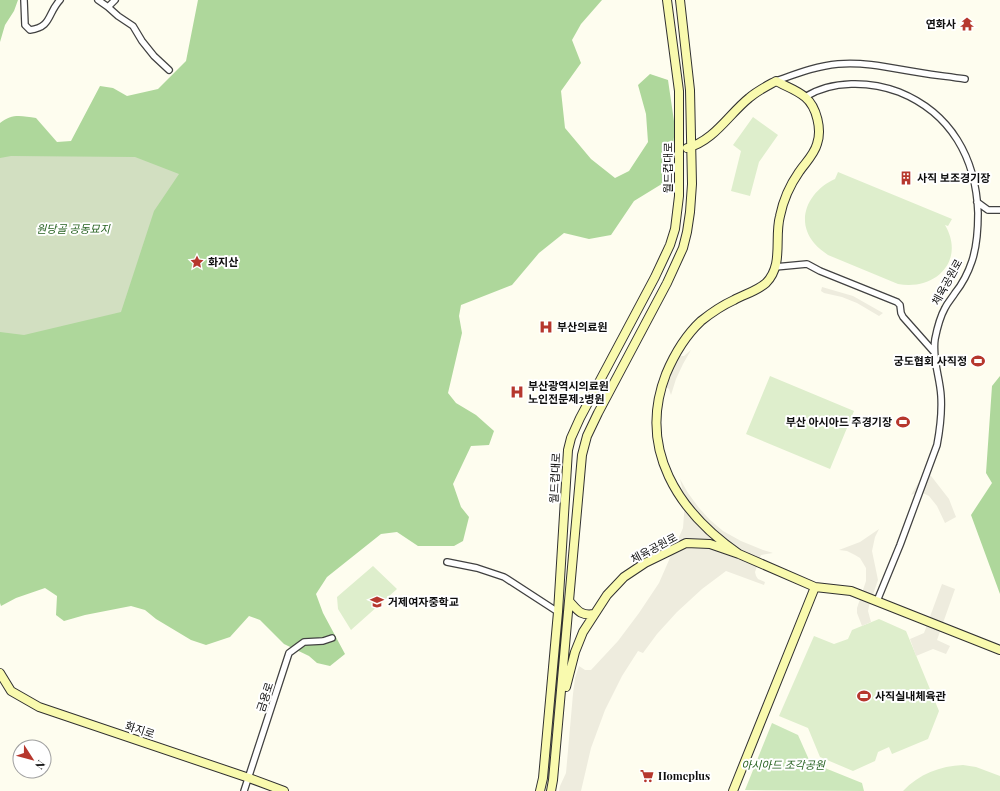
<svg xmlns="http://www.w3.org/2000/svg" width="1000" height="791" viewBox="0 0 1000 791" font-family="'Playfair Display','Noto Sans KR',serif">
<rect width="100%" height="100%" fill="#fefdef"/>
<path fill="#cce7bb" d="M 772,723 L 798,735 L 810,762 L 862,783 L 864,791 L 745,790 Z"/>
<path fill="#aed79b" d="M 0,0 L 18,0 L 14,11 L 5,25 L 0,42 Z
M 198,0 L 602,0 L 581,24 L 572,40 L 581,63 L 561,91 L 565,128 L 591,159 L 615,178 L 629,171 L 648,142 L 646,114 L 638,85 L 650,74 L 668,80 L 675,128 L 671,164 L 665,182 L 634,201 L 611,235 L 589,239 L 564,233 L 539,253 L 512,285 L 461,305 L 459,316 L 462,333 L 448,393 L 456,403 L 476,415 L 494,431 L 489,445 L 471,446 L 453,484 L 461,507 L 469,517 L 463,541 L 454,546 L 418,546 L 397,532 L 381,534 L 327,577 L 316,594 L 323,613 L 345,654 L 330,666 L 317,663 L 309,656 L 284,644 L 260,620 L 249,616 L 230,637 L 206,645 L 191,640 L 156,619 L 145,610 L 131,606 L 85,615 L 64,621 L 56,615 L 57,596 L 45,588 L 16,598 L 1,606 L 0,603 L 0,123 C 12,113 22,116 36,118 L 57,142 L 71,141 L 100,86 L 113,88 L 127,96 L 158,89 L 186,61 Z
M 1000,376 L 1000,594 L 971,515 L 992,483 L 986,473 L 992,386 Z"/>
<path fill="#d2dfc1" d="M 11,156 L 135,157 L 179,174 L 154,211 L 121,312 L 24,335 L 0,332 L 0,158 Z"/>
<path fill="#deeecc" d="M 753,117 L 778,135 L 759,162 L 750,196 L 731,191 L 741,151 L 733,145 Z
M 838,172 L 952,219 L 948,226 L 945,225 C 966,261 935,291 898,284 L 828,255 C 823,251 818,248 814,243 C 794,219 810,190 835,179 Z
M 770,376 L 854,411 L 830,469 L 746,434 Z
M 373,566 L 397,589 L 351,630 L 338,609 L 337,597 Z
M 879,619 L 906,631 L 939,711 L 928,739 L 892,754 L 889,747 L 878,752 L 875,761 L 853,771 L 820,757 L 808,728 L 779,716 L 814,636 L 834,644 L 848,639 L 852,630 Z
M 963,765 L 976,767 L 1000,776 L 1000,791 L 903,791 C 919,774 940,766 963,765 Z"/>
<path fill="#eeecde" d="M 822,287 L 853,296 L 883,313 L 879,316 L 857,303 L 842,297 L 824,293 L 821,291 Z
M 691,350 L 683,364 L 676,379 L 671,395 L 669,389 L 666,387 L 675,356 L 684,356 Z
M 927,463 L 927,469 L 928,472 L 949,499 L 954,512 L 956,517 L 945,523 L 937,506 L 929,496 L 921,492 L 918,492 L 911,495 L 920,480 Z
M 680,479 L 688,493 L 699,508 L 710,520 L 723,531 L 741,541 L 763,550 L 773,553 L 761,555 L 755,572 L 756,576 L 758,579 L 765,582 L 764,585 L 726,571 L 702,589 L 677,612 L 657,634 L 643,653 L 638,651 L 622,676 L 605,710 L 591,748 L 581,791 L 559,791 L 560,786 L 566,773 L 573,694 L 575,678 L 579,666 L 585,670 L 591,670 L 618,641 L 639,613 L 659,583 L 683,528 L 685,501 Z
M 879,529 L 875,537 L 872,551 L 878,580 L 869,606 L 868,611 L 871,622 L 862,626 L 857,613 L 857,608 L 866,581 L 866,568 L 860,558 L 855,555 L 847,551 L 839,550 L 860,542 Z
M 942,584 L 955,589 L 937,640 L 950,646 L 946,654 L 933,649 L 916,656 L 910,639 L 924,633 Z"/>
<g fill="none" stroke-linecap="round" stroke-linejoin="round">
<g stroke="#414141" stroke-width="8">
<path id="street" d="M 24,0 L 25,25 L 30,30 C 52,27 47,14 60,0
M 98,0 L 108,7 L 118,16 L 133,26 L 142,41 L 154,56 L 169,70
M 108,7 L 115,0
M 776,81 C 796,74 816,66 838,64 C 860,62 882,66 904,70 C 924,74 945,76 965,79
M 805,97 C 832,80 870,81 899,92 C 951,113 976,158 978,213 C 978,229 977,246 972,261 C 968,273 963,283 955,293 C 952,298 948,302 945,308 C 940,317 937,329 935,339 C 932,359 940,377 941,396 C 942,412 940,429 937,445 L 900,545 L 877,601
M 977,202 L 988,210 L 1000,210
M 775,267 L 807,264 L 820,271 L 897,302 L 900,305 L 901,313 L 903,317 L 934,352
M 447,562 L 477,568 L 504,577 L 558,612
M 244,791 L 289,653 L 304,642 L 323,641 L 332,638"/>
</g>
<g stroke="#303030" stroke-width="10">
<path id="secondary" d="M 687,148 C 714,141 729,114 749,98 C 757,91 767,86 776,81 C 785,86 797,90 805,97 C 817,107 822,130 817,144 C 814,155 805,163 799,172 C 790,185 783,201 780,216 C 774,238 784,265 766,283 C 757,291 745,294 734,300 C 723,305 711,313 701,321 C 686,335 674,355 666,374 C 637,449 678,512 739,554
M 570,602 C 578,611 581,616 594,614
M 0,673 L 11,691 L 39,707 L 249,778 L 284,791
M 566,687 L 575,652 L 583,632 L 607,595 L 624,577 L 645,563 L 686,543 L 710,544 L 739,554 L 815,587 L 851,591 L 1000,650
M 540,791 L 543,778 L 558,612 L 568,450 L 571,438 L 580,418 L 655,277 L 670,245 L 675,229 L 679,196 L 679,91 L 667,0
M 551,791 L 553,780 L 582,455 L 587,436 L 598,413 L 667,283 L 683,248 L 687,232 L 690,212 L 692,184 L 690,90 L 680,0
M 733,791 L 815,587"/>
</g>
<use href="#street" stroke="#fff" stroke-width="5.5"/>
<use href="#secondary" stroke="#f9faae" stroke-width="8"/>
</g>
<defs>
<g id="temple-bare" transform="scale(1.08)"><path d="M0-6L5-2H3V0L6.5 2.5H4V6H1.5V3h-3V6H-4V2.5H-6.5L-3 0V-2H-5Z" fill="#b6372d" stroke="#fff" stroke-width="2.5" paint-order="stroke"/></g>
<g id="building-bare" transform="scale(1.08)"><path d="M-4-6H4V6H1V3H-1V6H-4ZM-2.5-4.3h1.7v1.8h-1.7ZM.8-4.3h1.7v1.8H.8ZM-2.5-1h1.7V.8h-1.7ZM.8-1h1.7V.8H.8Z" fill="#b6372d" stroke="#fff" stroke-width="2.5" paint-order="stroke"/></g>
<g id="sight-bare" transform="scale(1.08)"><path d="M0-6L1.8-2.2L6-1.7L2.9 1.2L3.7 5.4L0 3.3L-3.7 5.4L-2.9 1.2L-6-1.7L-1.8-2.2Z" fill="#b6372d" stroke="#fff" stroke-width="2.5" paint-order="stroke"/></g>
<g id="hospital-bare" transform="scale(1.08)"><path d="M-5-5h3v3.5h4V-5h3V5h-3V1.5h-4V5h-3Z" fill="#b6372d" stroke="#fff" stroke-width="2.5" paint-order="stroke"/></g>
<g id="stadium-bare" transform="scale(1.08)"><path d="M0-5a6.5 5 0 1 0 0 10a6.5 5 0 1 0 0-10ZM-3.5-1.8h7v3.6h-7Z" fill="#b6372d" stroke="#fff" stroke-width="2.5" paint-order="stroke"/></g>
<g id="school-bare" transform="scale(1.08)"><path d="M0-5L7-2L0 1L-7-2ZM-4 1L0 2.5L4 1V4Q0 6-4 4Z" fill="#b6372d" stroke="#fff" stroke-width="2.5" paint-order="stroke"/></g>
<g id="supermarket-bare" transform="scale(1.08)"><path d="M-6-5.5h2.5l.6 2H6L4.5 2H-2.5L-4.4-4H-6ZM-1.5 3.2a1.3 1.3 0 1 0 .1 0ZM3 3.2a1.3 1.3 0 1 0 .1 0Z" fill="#b6372d" stroke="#fff" stroke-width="2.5" paint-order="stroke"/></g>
</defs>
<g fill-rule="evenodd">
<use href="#temple-bare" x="967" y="24"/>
<use href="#building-bare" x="906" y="178"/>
<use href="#sight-bare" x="197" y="262"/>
<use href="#hospital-bare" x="546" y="327"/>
<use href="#stadium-bare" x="978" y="361"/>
<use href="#hospital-bare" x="517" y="392"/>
<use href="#stadium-bare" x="903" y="422"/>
<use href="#school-bare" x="377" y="602"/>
<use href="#stadium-bare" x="864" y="696"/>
<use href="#supermarket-bare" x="647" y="776"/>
</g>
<g text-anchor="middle" stroke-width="4" stroke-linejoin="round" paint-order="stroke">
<g font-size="11" font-weight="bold" fill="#0e0e0e" stroke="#fff" text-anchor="start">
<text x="956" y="28" text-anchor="end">연화사</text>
<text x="917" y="182">사직 보조경기장</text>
<text x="208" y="266">화지산</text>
<text x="557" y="331">부산의료원</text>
<text x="967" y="365" text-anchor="end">궁도협회 사직정</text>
<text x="528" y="390">부산광역시의료원<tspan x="528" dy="13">노인전문제2병원</tspan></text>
<text x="892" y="426" text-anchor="end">부산 아시아드 주경기장</text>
<text x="388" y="606">거제여자중학교</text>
<text x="875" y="700">사직실내체육관</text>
<text x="658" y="780">Homeplus</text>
</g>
<g font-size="11" fill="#0e0e0e" stroke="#fff">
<text transform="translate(668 168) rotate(-90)" y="4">월드컵대로</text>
<text transform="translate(947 282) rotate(-61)" y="4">체육공원로</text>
<text transform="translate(555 478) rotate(-87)" y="4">월드컵대로</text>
<text transform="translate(654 548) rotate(-28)" y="4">체육공원로</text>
<text transform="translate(265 697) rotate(-72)" y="4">금용로</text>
<text transform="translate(140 730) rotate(18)" y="4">화지로</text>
</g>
<g font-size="11" font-style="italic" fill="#276221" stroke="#fff">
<text x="73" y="233">원당골 공동묘지</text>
<text x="783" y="769">아시아드 조각공원</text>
</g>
</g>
<g transform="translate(32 759) rotate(126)"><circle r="19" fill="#ffffff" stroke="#9f9f9f"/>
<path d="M0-3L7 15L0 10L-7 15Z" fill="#b6372d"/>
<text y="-6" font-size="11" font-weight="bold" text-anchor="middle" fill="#0e0e0e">N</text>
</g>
</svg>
